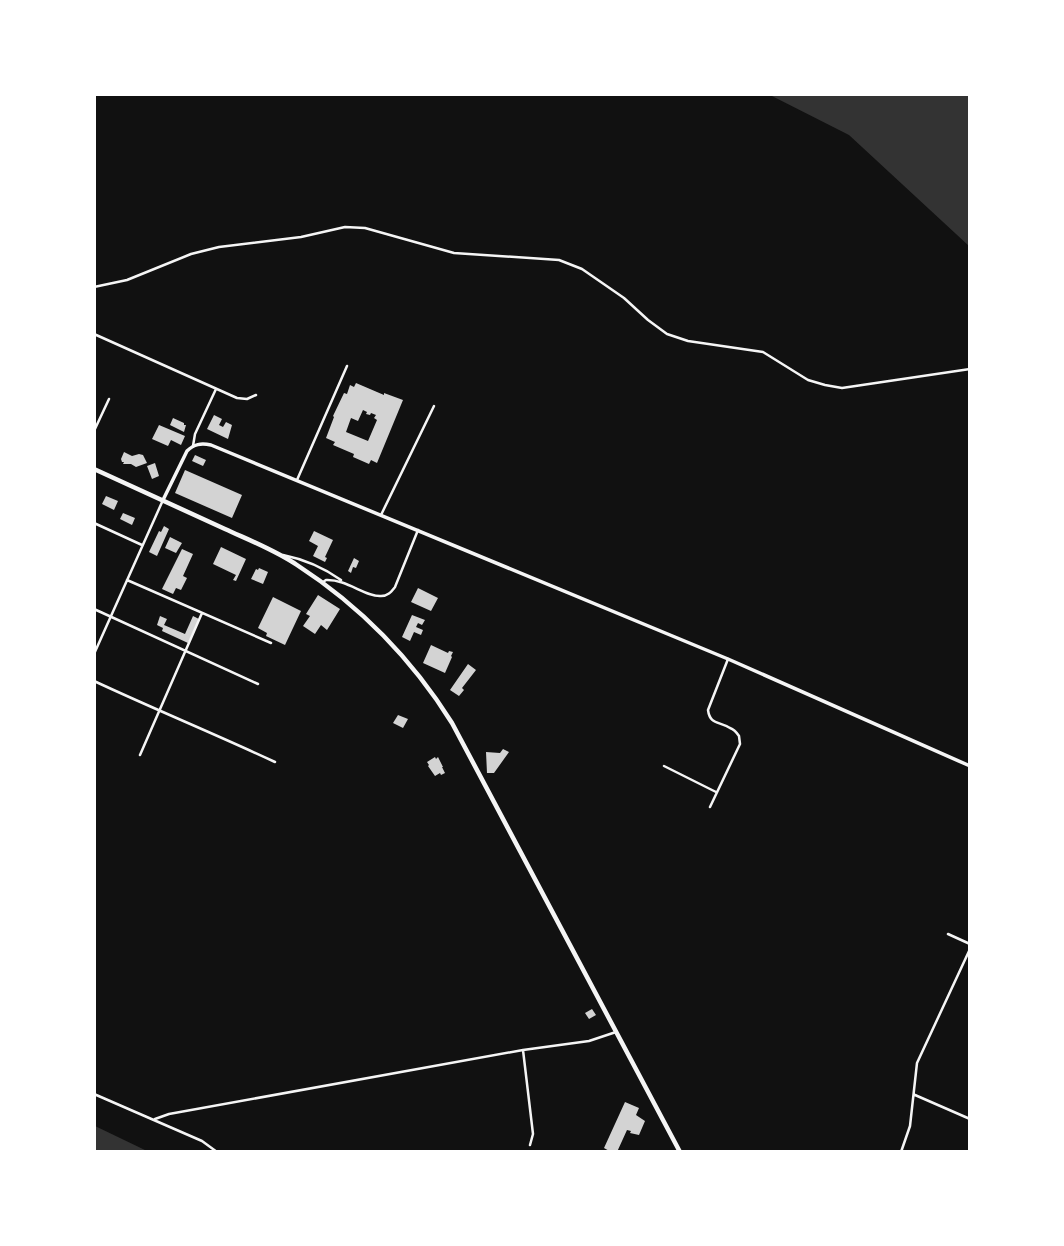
<svg xmlns="http://www.w3.org/2000/svg" width="1064" height="1246" viewBox="0 0 1064 1246" font-family="'IBM Plex Serif',serif">
<rect width="100%" height="100%" fill="#111"/>
<path fill="#333" d="M 770,95 L 969,95 L 969,246 L 849,135 Z
M 94,1126 L 95,1126 L 147,1151 L 95,1151 Z"/>
<path fill="#d3d3d3" fill-rule="evenodd" d="M 356,383 L 384,395 L 384,393 L 403,400 L 377,463 L 371,460 L 369,464 L 353,457 L 354,454 L 333,445 L 335,442 L 326,438 L 334,417 L 333,416 L 344,393 L 347,394 L 350,385 L 354,387 ZM 363,410 L 367,412 L 366,414 L 370,415 L 371,413 L 376,415 L 374,418 L 377,420 L 368,441 L 346,432 L 351,418 L 358,421 Z
M 214,415 L 222,419 L 219,425 L 223,427 L 226,422 L 232,425 L 228,439 L 207,429 Z
M 173,418 L 184,423 L 184,425 L 186,425 L 184,432 L 170,425 Z
M 159,425 L 185,436 L 181,445 L 171,440 L 168,446 L 152,439 Z
M 124,452 L 132,456 L 139,454 L 143,455 L 147,463 L 136,467 L 131,464 L 123,464 L 124,462 L 122,462 L 121,459 Z
M 195,455 L 206,460 L 203,466 L 192,461 Z
M 155,463 L 159,476 L 152,479 L 147,466 Z
M 185,470 L 242,495 L 232,518 L 175,493 Z
M 106,496 L 118,501 L 114,510 L 102,504 Z
M 123,513 L 135,518 L 132,525 L 120,519 Z
M 164,526 L 169,529 L 157,556 L 149,552 L 159,531 L 161,532 Z
M 314,531 L 333,540 L 325,557 L 327,558 L 325,562 L 313,556 L 318,546 L 309,541 Z
M 170,537 L 182,543 L 176,553 L 165,548 Z
M 221,547 L 246,559 L 236,581 L 233,580 L 236,575 L 213,564 Z
M 182,549 L 193,554 L 183,576 L 187,578 L 181,590 L 176,588 L 173,594 L 162,589 Z
M 354,558 L 359,561 L 356,568 L 353,567 L 351,573 L 348,571 Z
M 259,568 L 268,572 L 263,584 L 251,579 L 256,569 L 258,570 Z
M 418,588 L 438,598 L 431,611 L 411,602 Z
M 318,595 L 340,609 L 327,630 L 321,625 L 315,634 L 303,626 L 310,616 L 306,614 Z
M 273,597 L 301,611 L 285,645 L 266,636 L 267,633 L 258,628 Z
M 412,615 L 425,620 L 422,625 L 418,623 L 416,627 L 423,630 L 421,635 L 414,632 L 410,641 L 402,637 Z
M 160,616 L 167,619 L 164,625 L 185,634 L 193,616 L 199,619 L 188,643 L 162,631 L 163,628 L 157,625 Z
M 431,645 L 448,653 L 449,651 L 453,652 L 451,656 L 452,657 L 445,673 L 423,663 Z
M 468,664 L 476,670 L 462,688 L 464,690 L 459,696 L 450,690 Z
M 398,715 L 408,719 L 403,728 L 393,723 Z
M 503,749 L 509,752 L 494,773 L 487,773 L 486,752 L 500,753 Z
M 435,757 L 436,759 L 438,757 L 443,767 L 442,767 L 445,773 L 441,775 L 440,773 L 435,776 L 428,766 L 429,765 L 427,762 Z
M 592,1009 L 596,1015 L 589,1019 L 585,1013 Z
M 625,1102 L 639,1108 L 636,1115 L 645,1121 L 639,1135 L 630,1133 L 631,1131 L 627,1130 L 617,1152 L 611,1152 L 604,1148 Z"/>
<g fill="none" stroke-linecap="round" stroke-linejoin="round">
<path stroke="#f5f5f5" stroke-width="2.5" d="M 94,287 L 127,280 L 191,254 L 219,247 L 301,237 L 345,227 L 365,228 L 454,253 L 559,260 L 582,269 L 624,298 L 648,320 L 667,334 L 688,341 L 763,352 L 808,380 L 825,385 L 842,388 L 970,369
M 94,334 L 237,398 L 247,399 L 256,395
M 94,431 L 109,399
M 193,446 L 195,434 L 216,389
M 297,480 L 347,366
M 381,515 L 434,406
M 94,523 L 142,545
M 283,555 C 303,559 324,568 341,580
M 127,580 L 271,643
M 323,582 L 326,580 C 347,579 365,597 381,596 C 388,596 391,592 395,587 L 418,530
M 94,609 L 258,684
M 94,654 L 163,500
M 94,681 C 154,709 215,734 275,762
M 140,755 L 202,613
M 664,766 L 716,792
M 710,807 L 740,744 L 739,736 C 737,733 733,729 730,728 C 719,721 710,725 708,710 L 728,659
M 948,934 L 970,944
M 523,1050 L 533,1134 L 530,1145
M 94,1094 L 202,1141 L 217,1152
M 915,1095 L 970,1119
M 155,1119 L 169,1114 L 523,1050 L 589,1041 L 616,1032
M 901,1152 L 910,1126 L 917,1063 L 970,949"/>
<path stroke="#f5f5f5" stroke-width="3.5" d="M 163,500 L 187,451 C 194,444 201,443 211,445 L 728,659 L 970,766"/>
<path stroke="#f5f5f5" stroke-width="4.5" d="M 94,469 C 138,489 182,509 225,529 C 249,540 275,550 297,565 C 360,606 412,659 452,723 L 680,1152"/>
</g>
<rect width="1064" height="1246" fill="none" stroke="#ffffff" stroke-width="192"/>
</svg>
